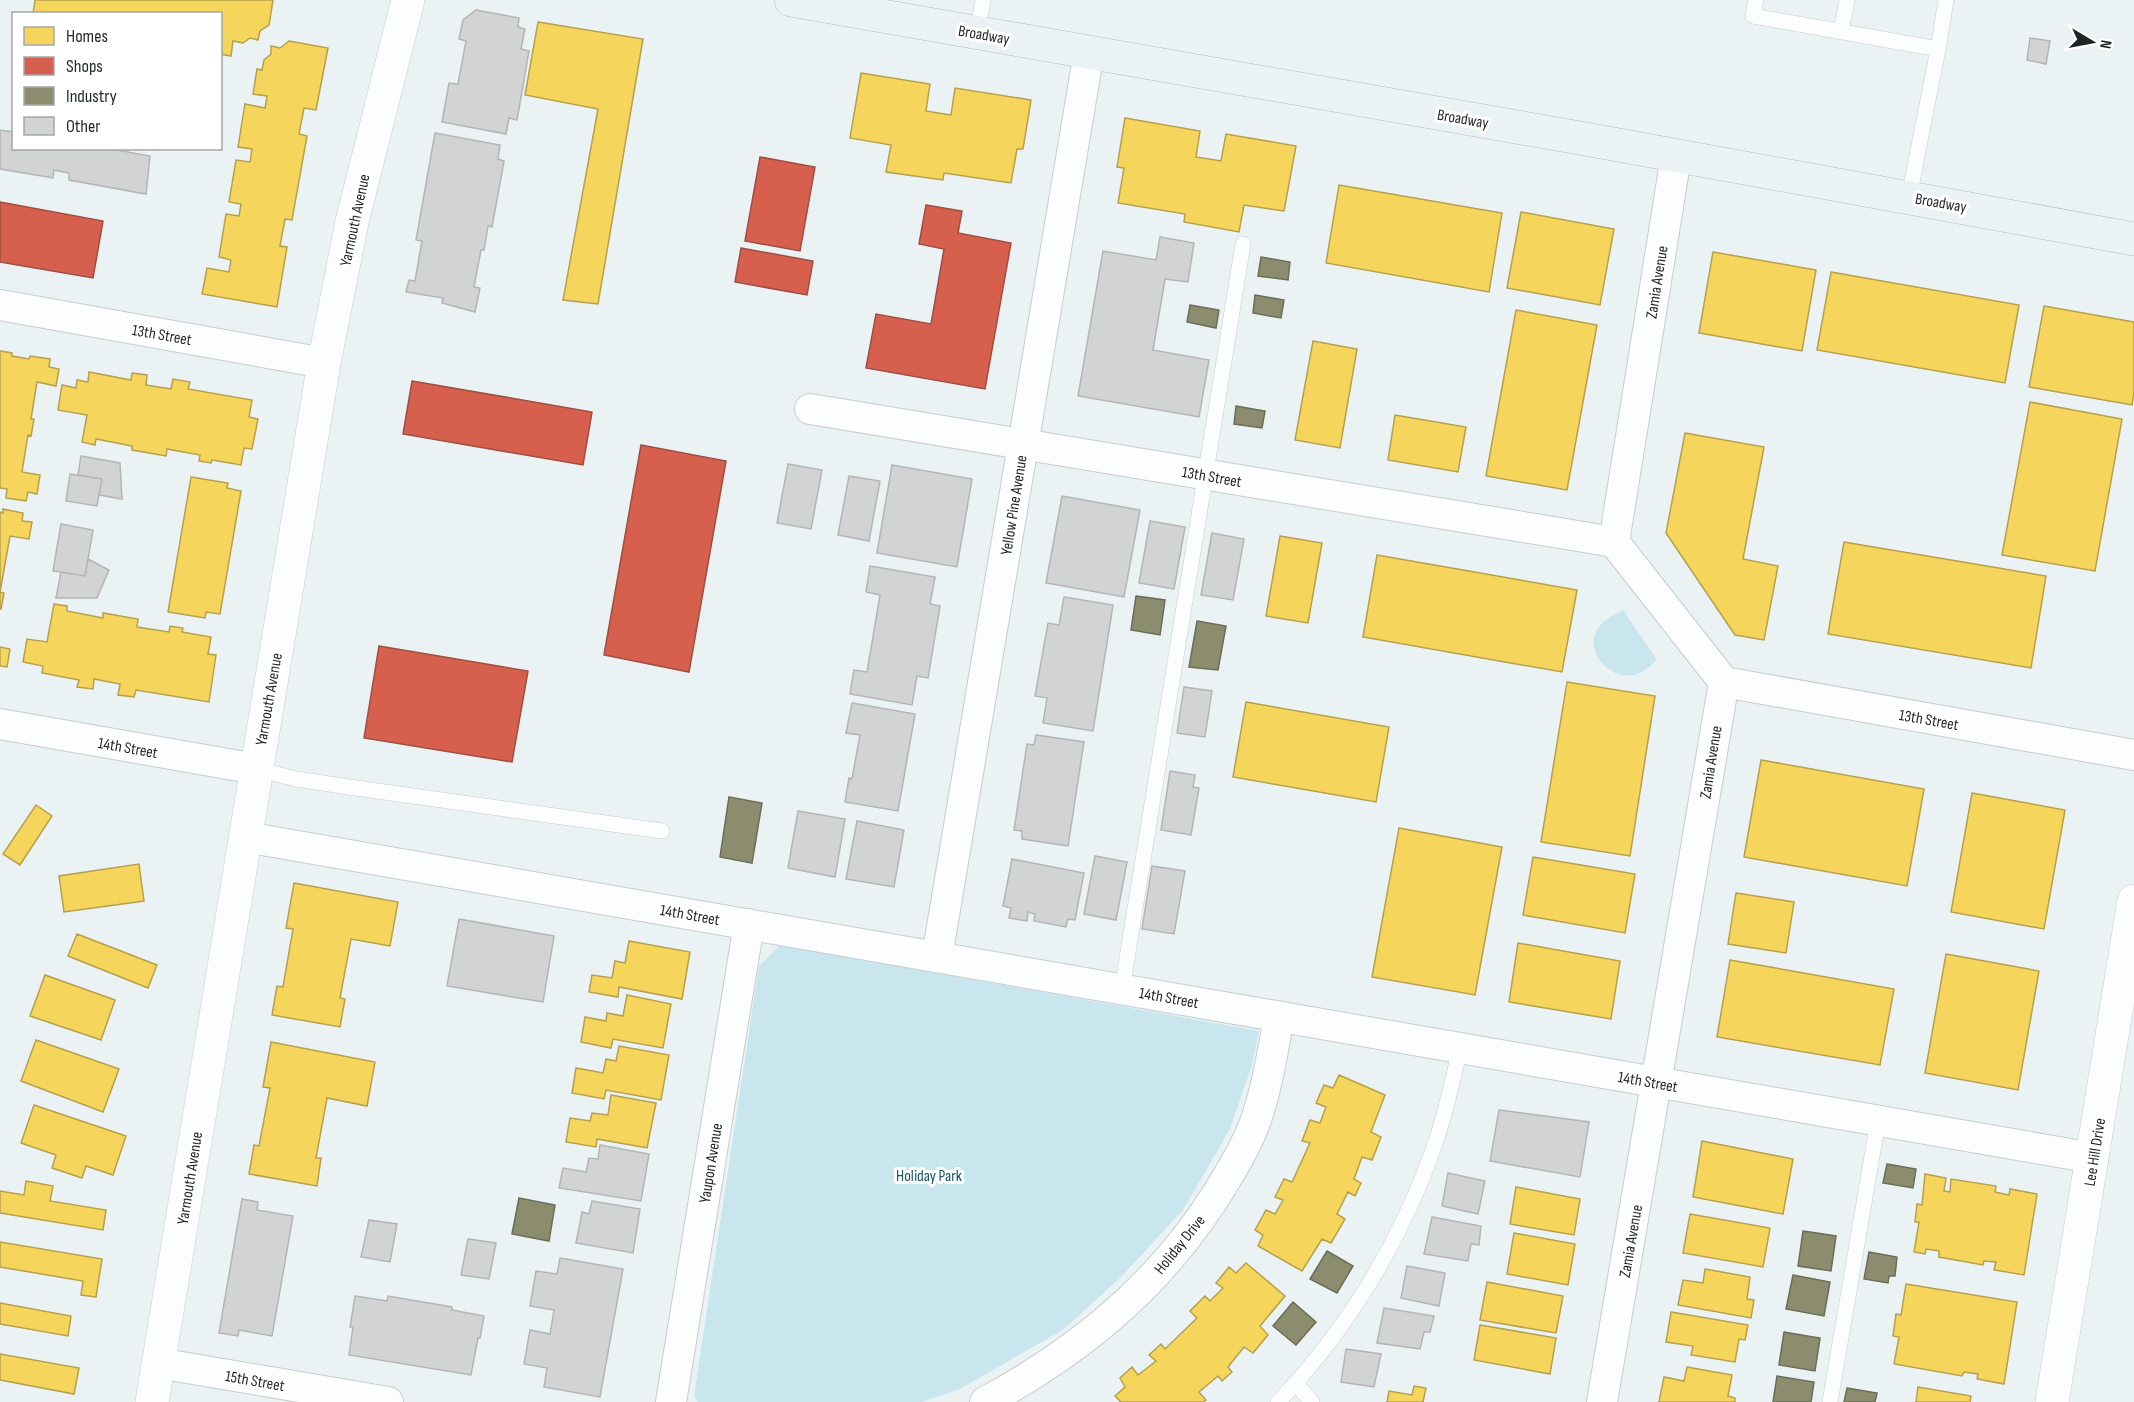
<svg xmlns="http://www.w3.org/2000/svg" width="2134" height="1402" viewBox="0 0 2134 1402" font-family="'Sofia Sans Condensed',sans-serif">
<rect width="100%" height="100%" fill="#eaf2f4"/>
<path fill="#c9e5ed" d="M 1623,610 L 1657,660 C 1652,664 1647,669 1642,672 C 1617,686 1583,656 1597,630 C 1603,620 1613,615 1623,610 Z
M 780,945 L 1259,1031 L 1252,1065 L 1230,1129 L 1183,1210 L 1121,1277 L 1064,1329 L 960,1389 L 921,1402 L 698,1402 L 694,1396 L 759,966 Z"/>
<path fill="#f6d55c" stroke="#b6a04c" stroke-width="1.5" d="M 35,0 L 273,0 L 269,25 L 260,31 L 258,40 L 250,38 L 243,43 L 233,41 L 231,56 L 220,54 L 220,14 L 33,14 Z
M 538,22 L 643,39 L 598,304 L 563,300 L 598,109 L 525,95 Z
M 289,41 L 328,48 L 316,110 L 304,108 L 299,134 L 307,136 L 292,220 L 285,219 L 280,246 L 287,247 L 277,307 L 202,294 L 207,268 L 229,272 L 231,260 L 219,257 L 226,214 L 239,216 L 241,204 L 229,202 L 236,160 L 250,162 L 252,149 L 238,147 L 245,104 L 265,108 L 267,96 L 253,94 L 257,69 L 262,70 L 264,60 L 271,54 L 271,46 L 280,48 Z
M 861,73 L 930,84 L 926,111 L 932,112 L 951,115 L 955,88 L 1031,100 L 1023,149 L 1017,149 L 1011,183 L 944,173 L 943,180 L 886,172 L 891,145 L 850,138 Z
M 1125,118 L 1200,131 L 1196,157 L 1221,161 L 1226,134 L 1296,146 L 1284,211 L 1244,205 L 1239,232 L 1184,222 L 1185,214 L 1118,203 L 1124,168 L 1117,167 Z
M 1339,185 L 1502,213 L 1489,292 L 1326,263 Z
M 1521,212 L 1614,229 L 1600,305 L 1507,288 Z
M 1713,252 L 1816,270 L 1802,351 L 1699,333 Z
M 1831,272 L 2019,305 L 2005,383 L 1817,350 Z
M 2044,306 L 2134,322 L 2134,392 L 2132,405 L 2029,387 Z
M 1516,310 L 1597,325 L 1567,490 L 1486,476 Z
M 1313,341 L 1357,349 L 1340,448 L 1295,440 Z
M 0,351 L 12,353 L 12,356 L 29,359 L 30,356 L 50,359 L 49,367 L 59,369 L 56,386 L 37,382 L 31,419 L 34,419 L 31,436 L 28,435 L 22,472 L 40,475 L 37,494 L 28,492 L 26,501 L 6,498 L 7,489 L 0,488 Z
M 89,372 L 131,380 L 132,373 L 147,375 L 146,385 L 171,389 L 173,379 L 190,382 L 188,389 L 252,400 L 249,417 L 258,419 L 252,449 L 244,448 L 241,465 L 212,460 L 211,463 L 199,461 L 200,455 L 167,449 L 166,456 L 132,450 L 132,446 L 96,439 L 95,445 L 82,442 L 87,415 L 58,410 L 62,385 L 76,388 L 77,380 L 88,382 Z
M 2030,402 L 2122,419 L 2095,571 L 2002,555 Z
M 1395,415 L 1466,427 L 1458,472 L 1388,460 Z
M 1685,433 L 1764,447 L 1743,559 L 1778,566 L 1764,640 L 1735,635 L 1666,533 Z
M 191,477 L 228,483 L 227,488 L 241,491 L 220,614 L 206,612 L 205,618 L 168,612 Z
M 3,509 L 23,513 L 22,521 L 32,522 L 29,539 L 10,536 L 0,592 L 4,593 L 1,609 L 0,609 L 0,512 L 3,513 Z
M 1280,536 L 1322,543 L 1308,623 L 1266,616 Z
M 1844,542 L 2046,576 L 2031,668 L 1828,634 Z
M 1377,555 L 1577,590 L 1562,672 L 1363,637 Z
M 54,604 L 67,606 L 67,611 L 103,618 L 103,613 L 138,619 L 137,627 L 169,632 L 170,626 L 183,628 L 182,632 L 211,637 L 208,654 L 216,655 L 209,702 L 136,690 L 134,697 L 118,695 L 120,684 L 94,679 L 93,689 L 77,687 L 79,680 L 42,673 L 43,666 L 23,662 L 27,639 L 47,642 Z
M 0,647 L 10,649 L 7,667 L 0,666 Z
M 1567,682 L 1655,696 L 1630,856 L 1541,842 Z
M 1246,702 L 1389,727 L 1376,802 L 1233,777 Z
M 1761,760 L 1924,789 L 1907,886 L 1744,857 Z
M 1972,793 L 2065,810 L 2044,929 L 1951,912 Z
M 36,805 L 52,816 L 20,865 L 3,854 Z
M 1399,828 L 1502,847 L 1475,995 L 1372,977 Z
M 1533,857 L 1635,874 L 1625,933 L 1523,915 Z
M 139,864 L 144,901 L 64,912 L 59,876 Z
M 294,883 L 398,902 L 390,946 L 351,939 L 340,998 L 345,999 L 340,1027 L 272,1015 L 277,986 L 283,987 L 293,929 L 286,928 Z
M 1736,893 L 1794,902 L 1786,953 L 1728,944 Z
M 77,934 L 157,965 L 148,988 L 68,956 Z
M 629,941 L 690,952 L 682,999 L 619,987 L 618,997 L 589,992 L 592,975 L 612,978 L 615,961 L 625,963 Z
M 1518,943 L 1620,961 L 1611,1019 L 1509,1002 Z
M 1946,954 L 2039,971 L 2018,1090 L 1925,1073 Z
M 1730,960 L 1894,989 L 1880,1065 L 1717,1037 Z
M 45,975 L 115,1000 L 101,1040 L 30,1016 Z
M 627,995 L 671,1004 L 663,1048 L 613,1039 L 611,1048 L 581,1042 L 585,1017 L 606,1021 L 607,1013 L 623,1016 Z
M 36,1040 L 119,1069 L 103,1112 L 21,1081 Z
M 271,1042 L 375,1062 L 367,1106 L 327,1098 L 316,1158 L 321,1158 L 317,1186 L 249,1174 L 254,1145 L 259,1146 L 270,1088 L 263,1087 Z
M 619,1046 L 669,1055 L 661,1100 L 606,1090 L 604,1099 L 572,1093 L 576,1068 L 603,1073 L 606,1059 L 616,1061 Z
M 1339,1075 L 1385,1095 L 1371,1132 L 1381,1137 L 1372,1160 L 1362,1157 L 1354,1179 L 1361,1183 L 1355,1196 L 1348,1192 L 1337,1214 L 1345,1219 L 1331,1243 L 1322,1239 L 1302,1271 L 1258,1246 L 1263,1235 L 1255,1230 L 1266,1210 L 1275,1214 L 1283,1200 L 1275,1197 L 1284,1179 L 1292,1182 L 1310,1143 L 1302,1141 L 1310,1120 L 1320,1123 L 1326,1107 L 1316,1103 L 1324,1085 L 1333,1088 Z
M 611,1095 L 656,1103 L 647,1148 L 597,1139 L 596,1147 L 566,1142 L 570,1118 L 590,1121 L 592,1113 L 608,1115 Z
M 34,1105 L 126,1136 L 113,1175 L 86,1166 L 82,1178 L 52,1168 L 56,1155 L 21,1143 Z
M 1702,1141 L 1793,1159 L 1783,1214 L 1693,1197 Z
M 1925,1174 L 1946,1178 L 1944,1191 L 1950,1192 L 1951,1179 L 1996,1186 L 1995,1192 L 2009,1195 L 2010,1189 L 2037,1194 L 2024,1275 L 1994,1270 L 1996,1262 L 1984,1261 L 1983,1265 L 1939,1257 L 1939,1251 L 1926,1249 L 1925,1254 L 1914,1252 L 1919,1222 L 1915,1222 L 1917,1204 L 1922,1205 Z
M 26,1181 L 53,1186 L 50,1201 L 106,1210 L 103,1230 L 0,1213 L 0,1191 L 24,1195 Z
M 1516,1187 L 1580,1199 L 1574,1235 L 1510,1224 Z
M 1690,1214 L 1770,1228 L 1763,1267 L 1683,1253 Z
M 1514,1233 L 1575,1244 L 1568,1285 L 1507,1274 Z
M 0,1242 L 102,1259 L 96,1297 L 81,1295 L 83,1281 L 0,1267 Z
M 1246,1263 L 1285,1296 L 1260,1326 L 1268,1335 L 1253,1353 L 1244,1347 L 1228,1367 L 1232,1372 L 1222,1381 L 1218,1376 L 1199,1392 L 1206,1400 L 1203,1402 L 1121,1402 L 1115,1396 L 1125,1387 L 1120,1378 L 1132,1367 L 1138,1375 L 1156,1361 L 1149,1355 L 1161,1344 L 1165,1349 L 1197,1318 L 1190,1311 L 1205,1296 L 1210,1301 L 1223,1288 L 1216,1283 L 1229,1267 L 1236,1273 Z
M 1705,1269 L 1750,1277 L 1747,1299 L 1754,1300 L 1751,1318 L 1678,1305 L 1683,1280 L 1703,1283 Z
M 1487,1282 L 1563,1296 L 1556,1333 L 1480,1320 Z
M 1906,1284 L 2017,1302 L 2004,1384 L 1977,1379 L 1978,1374 L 1964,1372 L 1962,1376 L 1894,1364 L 1899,1337 L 1893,1336 L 1896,1314 L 1901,1315 Z
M 0,1303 L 71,1316 L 68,1336 L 0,1324 Z
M 1671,1312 L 1748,1325 L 1745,1340 L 1739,1339 L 1735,1362 L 1691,1355 L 1693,1346 L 1666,1342 Z
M 1480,1325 L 1556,1338 L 1550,1374 L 1474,1360 Z
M 0,1354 L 79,1368 L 74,1394 L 0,1380 Z
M 1687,1367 L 1732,1375 L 1728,1396 L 1735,1398 L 1735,1402 L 1659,1402 L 1664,1377 L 1684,1381 Z
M 1414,1386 L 1426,1388 L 1423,1402 L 1387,1402 L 1389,1391 L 1412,1395 Z
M 1918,1387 L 1971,1396 L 1970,1402 L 1916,1402 Z"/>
<path fill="#d6604d" stroke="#9f4e41" stroke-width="1.5" d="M 760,157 L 815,167 L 800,251 L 745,241 Z
M 0,202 L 103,221 L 93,278 L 0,262 Z
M 926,205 L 962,211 L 958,233 L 1011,243 L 985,389 L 866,368 L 876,314 L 931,324 L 944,249 L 919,244 Z
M 741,248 L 813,261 L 807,295 L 735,282 Z
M 412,381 L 592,412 L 583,465 L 403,434 Z
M 641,445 L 726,461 L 689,672 L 604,655 Z
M 379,646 L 528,671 L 512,762 L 364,738 Z"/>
<path fill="#8c8c6e" stroke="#6b6d58" stroke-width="1.5" d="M 1261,257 L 1290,262 L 1288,280 L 1258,276 Z
M 1255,295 L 1284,300 L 1281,318 L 1253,313 Z
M 1190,305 L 1219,310 L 1216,328 L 1187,322 Z
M 1236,406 L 1265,411 L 1262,428 L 1234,424 Z
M 1136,596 L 1165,600 L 1160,635 L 1131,630 Z
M 1197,621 L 1226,626 L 1218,670 L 1189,667 Z
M 729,797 L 762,803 L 752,863 L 720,857 Z
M 1887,1164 L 1916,1169 L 1913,1188 L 1883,1183 Z
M 519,1198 L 555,1205 L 549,1241 L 512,1234 Z
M 1803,1231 L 1836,1236 L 1831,1271 L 1798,1266 Z
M 1327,1251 L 1353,1266 L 1337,1293 L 1310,1279 Z
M 1869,1252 L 1897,1257 L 1895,1276 L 1889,1276 L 1888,1283 L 1864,1279 Z
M 1793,1275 L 1830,1282 L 1824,1316 L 1786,1309 Z
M 1293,1302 L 1316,1322 L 1296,1345 L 1273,1326 Z
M 1784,1332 L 1820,1338 L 1815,1371 L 1779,1365 Z
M 1777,1376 L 1814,1382 L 1811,1402 L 1773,1402 Z
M 1847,1388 L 1877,1393 L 1875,1402 L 1844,1402 Z"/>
<path fill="#d2d4d3" stroke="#b3b5b5" stroke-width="1.5" d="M 476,10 L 519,18 L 518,27 L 525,29 L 521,49 L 529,51 L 517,120 L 509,118 L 506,134 L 442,122 L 449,83 L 458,84 L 466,41 L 459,39 L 463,20 Z
M 2030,38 L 2050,41 L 2046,64 L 2027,60 Z
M 0,130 L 14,132 L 14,148 L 106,148 L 150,156 L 146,194 L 69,180 L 69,173 L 54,170 L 53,178 L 0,169 Z
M 435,133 L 500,145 L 498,159 L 504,161 L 492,227 L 488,226 L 484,250 L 481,250 L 474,287 L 480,288 L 475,312 L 442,303 L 443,298 L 406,292 L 409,280 L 415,281 L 422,241 L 416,240 Z
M 1160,237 L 1194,243 L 1188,282 L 1165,279 L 1153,350 L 1209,360 L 1199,417 L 1078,396 L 1103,251 L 1156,260 Z
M 81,456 L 120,463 L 122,499 L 99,495 L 102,479 L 78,475 Z
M 788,464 L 822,470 L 811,529 L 777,523 Z
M 892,465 L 972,479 L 957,567 L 877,553 Z
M 70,474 L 102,479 L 97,506 L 66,501 Z
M 849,476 L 880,481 L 869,541 L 838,535 Z
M 1062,496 L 1140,510 L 1124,597 L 1046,583 Z
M 1150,521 L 1185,527 L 1174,589 L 1139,583 Z
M 61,524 L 93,530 L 85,576 L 53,571 Z
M 1212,533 L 1244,539 L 1233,600 L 1201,595 Z
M 88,559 L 109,570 L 97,598 L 56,598 L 61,572 L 85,576 Z
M 870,566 L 935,577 L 930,604 L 940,606 L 928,678 L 917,676 L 912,705 L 850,694 L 854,670 L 867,672 L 880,595 L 866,592 Z
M 1064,597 L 1113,605 L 1093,731 L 1043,723 L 1047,698 L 1035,696 L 1048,623 L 1059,625 Z
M 1184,687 L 1212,691 L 1205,737 L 1177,733 Z
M 852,703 L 915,714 L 898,811 L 845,802 L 849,778 L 852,779 L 860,735 L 846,733 Z
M 1036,735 L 1084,742 L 1068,846 L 1022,839 L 1022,831 L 1014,830 L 1027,744 L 1034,745 Z
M 1170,771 L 1195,775 L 1193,787 L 1199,788 L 1191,835 L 1161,830 Z
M 798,811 L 845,819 L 835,877 L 788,868 Z
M 857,821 L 904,830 L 894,887 L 846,879 Z
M 1095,856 L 1127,862 L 1116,920 L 1084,914 Z
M 1012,859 L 1084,873 L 1075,920 L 1068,919 L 1066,927 L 1034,921 L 1035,914 L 1028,912 L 1027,921 L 1009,918 L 1011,908 L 1003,906 Z
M 1152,866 L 1185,871 L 1174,934 L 1142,929 Z
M 459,919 L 554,936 L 543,1002 L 447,986 Z
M 1499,1110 L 1589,1122 L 1580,1177 L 1490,1161 Z
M 600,1145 L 649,1154 L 641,1201 L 559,1188 L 563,1168 L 586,1172 L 589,1158 L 598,1159 Z
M 1448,1173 L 1485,1181 L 1478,1214 L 1442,1206 Z
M 242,1199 L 258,1202 L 257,1210 L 293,1216 L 272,1336 L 239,1330 L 238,1336 L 219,1333 Z
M 592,1201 L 640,1209 L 633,1253 L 576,1243 L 582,1212 L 589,1214 Z
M 1432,1217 L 1481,1226 L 1479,1245 L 1471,1244 L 1468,1261 L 1424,1254 Z
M 369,1220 L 397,1224 L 390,1262 L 361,1257 Z
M 468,1239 L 496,1243 L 489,1279 L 461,1275 Z
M 560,1258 L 623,1269 L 600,1397 L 544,1387 L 547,1368 L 524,1364 L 530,1330 L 550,1334 L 554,1310 L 530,1306 L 536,1271 L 557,1274 Z
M 1407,1266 L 1445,1273 L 1439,1306 L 1401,1298 Z
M 355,1296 L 387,1301 L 388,1296 L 452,1307 L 452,1310 L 484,1316 L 480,1338 L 478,1338 L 471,1375 L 349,1355 L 353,1327 L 350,1327 Z
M 1384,1308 L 1434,1316 L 1430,1332 L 1424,1332 L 1420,1349 L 1377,1343 Z
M 1346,1349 L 1381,1354 L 1374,1387 L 1341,1382 Z"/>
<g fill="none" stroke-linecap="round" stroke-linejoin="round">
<g stroke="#c7cdcf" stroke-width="16">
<path id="lane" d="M 1756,0 L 1753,16 L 1938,49 L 1909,197
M 1841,32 L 1847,0
M 977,33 L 983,0
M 1938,49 L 1946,0
M 256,769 L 296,779 L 356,788 L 662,831
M 1122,989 L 1243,244
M 1296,1384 L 1312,1402
M 1278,1402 C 1349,1328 1403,1238 1436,1141 C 1446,1111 1453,1080 1460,1048
M 1830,1402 L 1878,1121"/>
</g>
<g stroke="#c7cdcf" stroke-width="32">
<path id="street" d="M 0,305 L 324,363
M 810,409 L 1614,542
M 1724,682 L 2134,755
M 0,724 L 256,769
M 245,837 L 2093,1158
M 937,957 L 1089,52
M 158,1363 L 388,1402
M 671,1402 L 749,924
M 985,1402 C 1087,1347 1169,1277 1228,1176 C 1240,1156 1253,1133 1259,1110 C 1269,1080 1273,1048 1279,1017
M 1602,1402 L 1724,682 L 1614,542 L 1676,157"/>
</g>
<g stroke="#c7cdcf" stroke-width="34">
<path id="secondary" d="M 152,1402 L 324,363 L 352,222 L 408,0
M 2052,1402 L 2134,901"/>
</g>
<g stroke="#acbcc0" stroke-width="34">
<path id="primary" d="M 791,0 L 1591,140 L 2134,239"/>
</g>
<use href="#lane" stroke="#fcfdfd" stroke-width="15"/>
<use href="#street" stroke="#fcfdfd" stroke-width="30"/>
<use href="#secondary" stroke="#fcfdfd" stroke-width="33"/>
<use href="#primary" stroke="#ebf2f4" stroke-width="33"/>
</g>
<g text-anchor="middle" stroke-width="6" stroke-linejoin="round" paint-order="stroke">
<g font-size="16" fill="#1f2425" stroke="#fefffe">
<text transform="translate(984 34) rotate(10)" y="6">Broadway</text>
<text transform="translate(1463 118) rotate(10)" y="6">Broadway</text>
<text transform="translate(1941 202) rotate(10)" y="6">Broadway</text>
<text transform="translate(354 220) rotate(-78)" y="6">Yarmouth Avenue</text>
<text transform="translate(1656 282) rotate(-81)" y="6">Zamia Avenue</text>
<text transform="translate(162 334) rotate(10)" y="6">13th Street</text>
<text transform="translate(1212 476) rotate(10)" y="6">13th Street</text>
<text transform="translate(1013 505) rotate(-81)" y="6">Yellow Pine Avenue</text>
<text transform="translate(268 699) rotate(-80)" y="6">Yarmouth Avenue</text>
<text transform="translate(1929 719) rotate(10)" y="6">13th Street</text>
<text transform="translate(128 747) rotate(10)" y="6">14th Street</text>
<text transform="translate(1710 762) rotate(-81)" y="6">Zamia Avenue</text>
<text transform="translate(690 914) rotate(10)" y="6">14th Street</text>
<text transform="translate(1169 997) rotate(10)" y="6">14th Street</text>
<text transform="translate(1648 1081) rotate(10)" y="6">14th Street</text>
<text transform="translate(2094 1152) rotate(-81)" y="6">Lee Hill Drive</text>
<text transform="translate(710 1163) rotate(-81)" y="6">Yaupon Avenue</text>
<text transform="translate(189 1178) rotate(-81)" y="6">Yarmouth Avenue</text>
<text transform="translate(1630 1241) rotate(-80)" y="6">Zamia Avenue</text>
<text transform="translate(1179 1244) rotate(-51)" y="6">Holiday Drive</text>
<text transform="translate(255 1380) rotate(10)" y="6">15th Street</text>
</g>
<g font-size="16" fill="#165361" stroke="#fefffe">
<text x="929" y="1181">Holiday Park</text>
</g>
</g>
<rect x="12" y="12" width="210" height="138" fill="#fefffe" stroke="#a5a7a7" stroke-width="1.5"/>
<rect x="24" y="27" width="30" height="18" fill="#f6d55c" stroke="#a5a7a7" stroke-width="1.5"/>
<text x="66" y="42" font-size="18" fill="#1f2425">Homes</text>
<rect x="24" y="57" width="30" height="18" fill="#d6604d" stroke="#a5a7a7" stroke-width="1.5"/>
<text x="66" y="72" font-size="18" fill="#1f2425">Shops</text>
<rect x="24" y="87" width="30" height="18" fill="#8c8c6e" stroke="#a5a7a7" stroke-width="1.5"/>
<text x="66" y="102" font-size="18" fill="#1f2425">Industry</text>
<rect x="24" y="117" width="30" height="18" fill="#d2d4d3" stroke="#a5a7a7" stroke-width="1.5"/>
<text x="66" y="132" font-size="18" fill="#1f2425">Other</text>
<g transform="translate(2092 42) rotate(100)" stroke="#fefffe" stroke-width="4.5" paint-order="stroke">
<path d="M0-4.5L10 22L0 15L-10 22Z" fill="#1f2425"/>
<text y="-9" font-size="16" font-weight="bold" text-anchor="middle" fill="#1f2425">N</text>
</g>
</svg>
